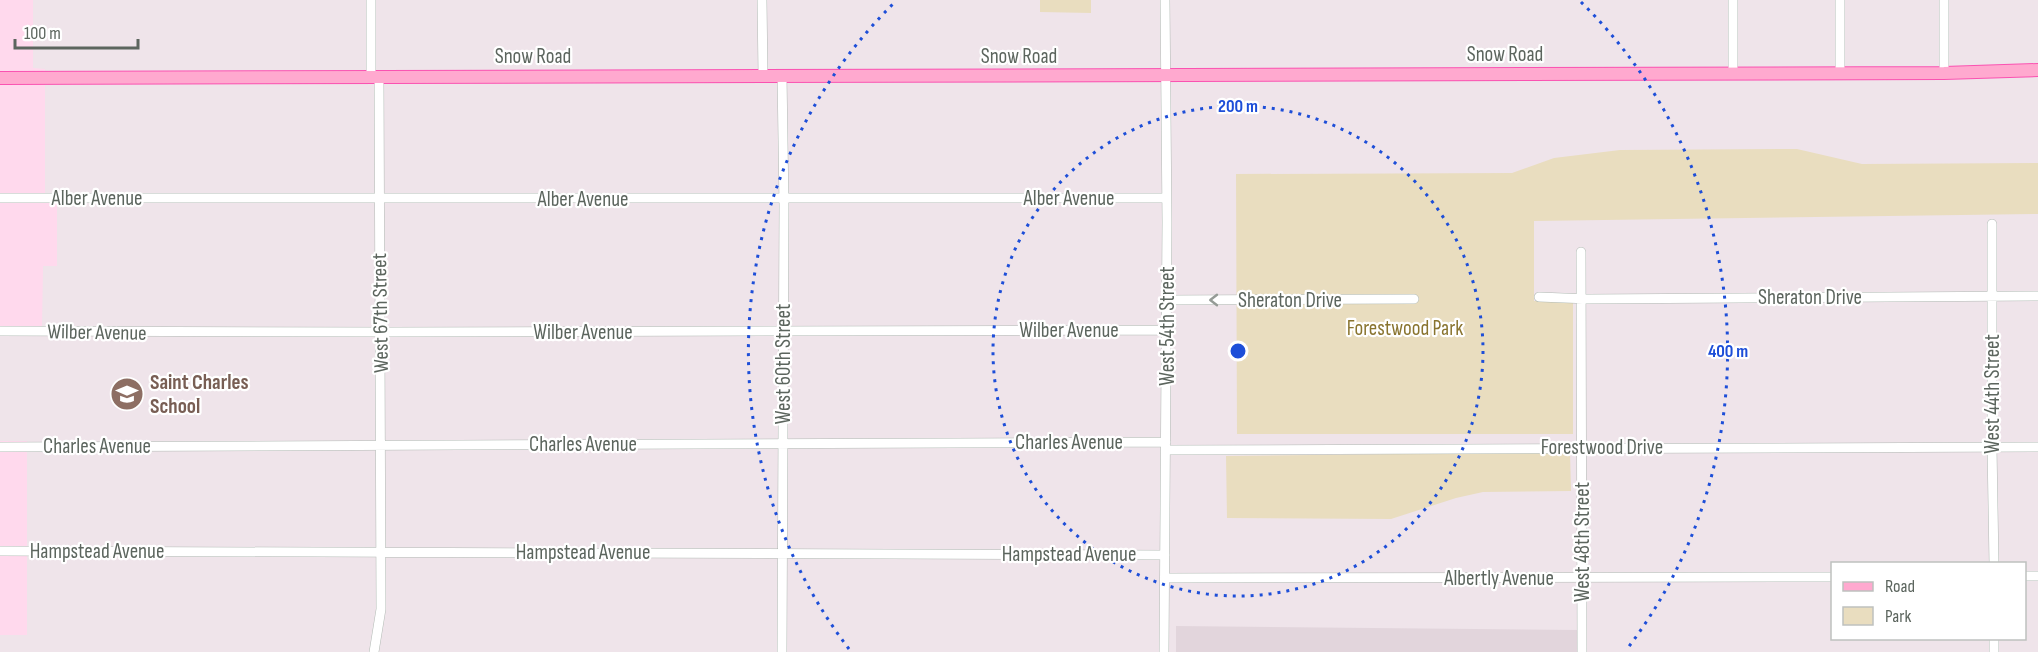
<svg xmlns="http://www.w3.org/2000/svg" width="2038" height="652" viewBox="0 0 2038 652" font-family="'Sofia Sans Condensed',sans-serif">
<rect width="100%" height="100%" fill="#efe4ea"/>
<path fill="#ffd9ed" d="M 0,0 L 33,0 L 33,68 L 45,69 L 45,195 L 57,195 L 57,266 L 43,266 L 42,328 L 0,328 Z
M 0,441 L 27,441 L 27,635 L 0,635 Z"/>
<path fill="#e2d5dc" d="M 1176,626 L 1579,630 L 1579,652 L 1176,652 Z"/>
<path fill="#e9ddbf" d="M 1040,0 L 1091,0 L 1091,13 L 1040,12 Z
M 1797,149 L 1862,164 L 2038,163 L 2038,214 L 1534,221 L 1534,301 L 1573,301 L 1573,434 L 1237,434 L 1236,174 L 1512,173 L 1554,158 L 1620,150 Z
M 1570,452 L 1571,491 L 1483,492 L 1456,498 L 1391,519 L 1227,518 L 1226,456 Z"/>
<g fill="none" stroke-linecap="round" stroke-linejoin="round">
<g stroke="#b1bab4" stroke-width="10">
<path id="minor" d="M 762,0 L 763,75
M 1840,0 L 1840,73
M 1944,0 L 1944,73
M 1733,73 L 1733,0
M 371,76 L 371,0
M 0,198 L 1166,198
M 1992,224 L 1992,447 L 1994,564
M 1581,252 L 1582,652
M 1539,297 L 1589,299 L 2038,296
M 1166,300 L 1414,299
M 0,331 L 389,332 L 1165,330
M 0,447 L 1166,442
M 1166,450 L 2038,447
M 0,551 L 1165,555
M 2024,576 L 2038,576
M 1165,578 L 1832,577
M 1994,638 L 1994,652
M 374,652 L 381,609 L 379,76
M 782,652 L 784,206 L 782,75
M 1164,652 L 1167,222 L 1165,0"/>
</g>
<g stroke="#fa52b1" stroke-width="14">
<path id="major" d="M 0,78 L 1944,73 L 2038,70"/>
</g>
<use href="#minor" stroke="#fff" stroke-width="9"/>
<use href="#major" stroke="#ffa9cf" stroke-width="12"/>
</g>
<defs><path id="oneway-chevron" d="M-2-3.5L2.5 0L-2 3.5" fill="none" stroke-width="1.6" stroke-linecap="round" stroke-linejoin="round" transform="scale(1.5)"/></defs>
<use stroke="#959b96" href="#oneway-chevron" transform="translate(1214 300) rotate(180)"/>
<g fill="none" stroke="#1d4ed8" stroke-width="3" stroke-dasharray="3 6">
<circle cx="1238" cy="351" r="245"/>
<path d="M849 649A490 490 0 0 1 895 2M1581 2A490 490 0 0 1 1627 649"/>
</g>
<defs>
<g id="school-disc" transform="scale(1.725)"><circle r="9.5" fill="#8d6e63" stroke="#fff"/><path d="M0-5L7-2L0 1L-7-2ZM-4 1L0 2.5L4 1V4Q0 6-4 4Z" fill="#fff"/></g>
</defs>
<g fill-rule="evenodd">
<use href="#school-disc" x="127" y="394"/>
</g>
<g text-anchor="middle" stroke-width="4.5" stroke-linejoin="round" paint-order="stroke">
<g font-size="21" fill="#5c655e" stroke="#fff">
<text x="1505" y="61">Snow Road</text>
<text x="533" y="63">Snow Road</text>
<text x="1019" y="63">Snow Road</text>
<text x="97" y="205">Alber Avenue</text>
<text x="1069" y="205">Alber Avenue</text>
<text x="583" y="206">Alber Avenue</text>
<text x="1810" y="304">Sheraton Drive</text>
<text x="1290" y="307">Sheraton Drive</text>
<text transform="translate(380 313) rotate(-91)" y="7">West 67th Street</text>
<text transform="translate(1167 326) rotate(-90)" y="7">West 54th Street</text>
<text x="1069" y="337">Wilber Avenue</text>
<text transform="translate(97 332) rotate(1)" y="7">Wilber Avenue</text>
<text x="583" y="339">Wilber Avenue</text>
<text transform="translate(783 364) rotate(-90)" y="7">West 60th Street</text>
<text transform="translate(1992 394) rotate(-90)" y="7">West 44th Street</text>
<text x="1069" y="449">Charles Avenue</text>
<text x="583" y="451">Charles Avenue</text>
<text x="97" y="453">Charles Avenue</text>
<text x="1602" y="454">Forestwood Drive</text>
<text transform="translate(1582 542) rotate(-90)" y="7">West 48th Street</text>
<text x="97" y="558">Hampstead Avenue</text>
<text x="583" y="559">Hampstead Avenue</text>
<text x="1069" y="561">Hampstead Avenue</text>
<text x="1499" y="585">Albertly Avenue</text>
</g>
<g font-size="21" fill="#89742f" stroke="#fff">
<text x="1405" y="335">Forestwood Park</text>
</g>
<g font-size="21" font-weight="bold" fill="#785e54" stroke="#fff" text-anchor="start">
<text x="150" y="389">Saint Charles<tspan x="150" dy="24">School</tspan></text>
</g>
</g>
<circle cx="1238" cy="351" r="9" fill="#1d4ed8" stroke="#fff" stroke-width="3"/>
<g font-size="18" text-anchor="middle" font-weight="bold" fill="#1d4ed8" stroke="#fff" stroke-width="4.5" stroke-linejoin="round" paint-order="stroke">
<text x="1238" y="112">200 m</text>
<text x="1728" y="357">400 m</text>
</g>
<rect x="1831" y="562" width="195" height="78" fill="#ffffff" stroke="#bec1bf" stroke-width="1.5"/>
<rect x="1843" y="582" width="30" height="9" fill="#ffa9cf" stroke="#bec1bf" stroke-width="1.5"/>
<text x="1885" y="592" font-size="18" fill="#5c655e">Road</text>
<rect x="1843" y="607" width="30" height="18" fill="#e9ddbf" stroke="#bec1bf" stroke-width="1.5"/>
<text x="1885" y="622" font-size="18" fill="#5c655e">Park</text>
<path d="M15 39v9h123v-9" fill="none" stroke="#5c655e" stroke-width="3"/>
<text x="24" y="39" font-size="18" fill="#5c655e" stroke="#ffffff" stroke-width="4.5" paint-order="stroke">100 m</text>
</svg>
